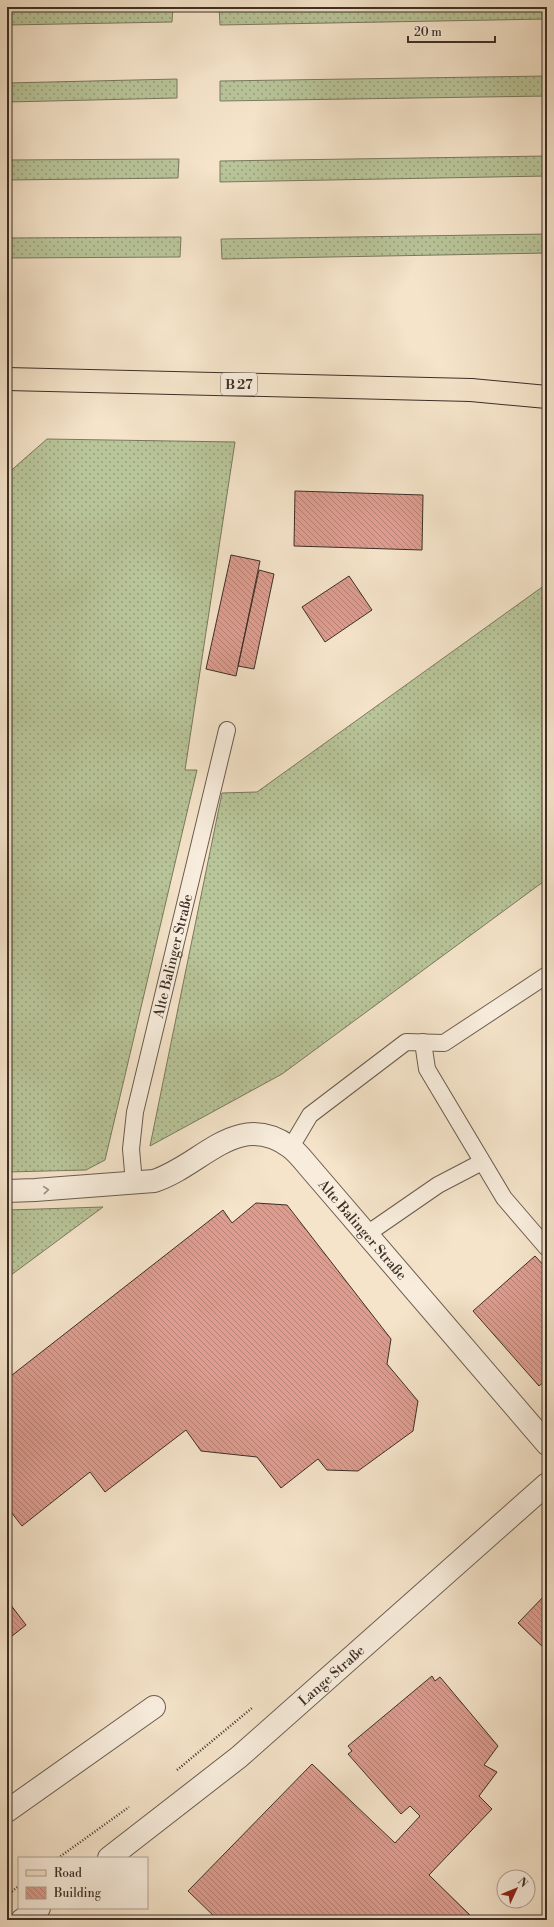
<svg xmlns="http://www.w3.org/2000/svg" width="554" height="1927" viewBox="0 0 554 1927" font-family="'Libre Bodoni',serif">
<defs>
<pattern id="grass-dots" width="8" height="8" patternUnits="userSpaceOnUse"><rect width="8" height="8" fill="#b8c599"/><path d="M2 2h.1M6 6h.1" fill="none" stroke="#97a07d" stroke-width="1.8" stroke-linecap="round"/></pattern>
<pattern id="building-back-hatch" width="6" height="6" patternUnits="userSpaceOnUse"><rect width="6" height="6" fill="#de9c8f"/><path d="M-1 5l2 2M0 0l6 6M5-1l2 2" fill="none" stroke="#b58075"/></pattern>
</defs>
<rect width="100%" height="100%" fill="#f5e4ca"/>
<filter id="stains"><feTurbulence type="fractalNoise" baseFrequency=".005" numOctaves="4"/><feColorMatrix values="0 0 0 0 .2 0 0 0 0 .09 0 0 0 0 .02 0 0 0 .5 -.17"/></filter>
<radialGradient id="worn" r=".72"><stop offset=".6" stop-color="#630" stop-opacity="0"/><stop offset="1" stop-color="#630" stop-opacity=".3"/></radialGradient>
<path fill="url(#grass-dots)" stroke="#7a7a60" d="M 7,7 L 173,7 L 172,22 L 7,25 Z
M 219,7 L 547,7 L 547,19 L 220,25 Z
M 547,76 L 547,96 L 220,101 L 220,81 Z
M 177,79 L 177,98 L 7,102 L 7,83 Z
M 547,156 L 547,176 L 220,182 L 220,161 Z
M 179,159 L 178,178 L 7,180 L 7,160 Z
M 547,234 L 547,253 L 222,259 L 221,239 Z
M 181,237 L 180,257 L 7,258 L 7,238 Z
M 47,439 L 235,442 L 185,770 L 197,770 L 105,1160 L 86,1170 L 7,1172 L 7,474 Z
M 547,563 L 547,879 L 282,1074 L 150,1146 L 222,793 L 257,792 L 545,585 Z
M 103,1207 L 7,1278 L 7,1210 Z"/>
<path fill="url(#building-back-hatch)" stroke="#3c2f27" d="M 295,491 L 423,495 L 422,550 L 294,546 Z
M 231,555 L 260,561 L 236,676 L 206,669 Z
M 259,570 L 274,574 L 254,669 L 238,666 Z
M 349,576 L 372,610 L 325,642 L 302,607 Z
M 256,1203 L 287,1205 L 391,1339 L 387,1364 L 418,1401 L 413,1431 L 358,1471 L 327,1470 L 318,1459 L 281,1488 L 257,1457 L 201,1451 L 186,1430 L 105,1492 L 90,1472 L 22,1526 L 7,1507 L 7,1379 L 223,1210 L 232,1223 Z
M 535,1256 L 547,1269 L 547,1379 L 539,1386 L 473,1311 Z
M 547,1593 L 547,1651 L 518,1623 Z
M 7,1600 L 26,1625 L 7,1640 Z
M 432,1676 L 435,1681 L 440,1677 L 498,1746 L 484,1765 L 497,1772 L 479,1796 L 492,1809 L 429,1875 L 475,1920 L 218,1920 L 188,1891 L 312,1764 L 395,1843 L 420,1816 L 410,1806 L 401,1814 L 348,1754 L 352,1751 L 348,1746 Z"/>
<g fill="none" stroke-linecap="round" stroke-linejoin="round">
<g stroke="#6a5c50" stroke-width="18">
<g id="service">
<path d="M 423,1042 L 427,1069 L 504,1198 L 547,1248"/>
<path d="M 291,1147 L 310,1115 L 406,1042 L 444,1043 L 547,975"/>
<path id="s1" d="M 134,1183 L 131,1149 L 135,1112 L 227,730"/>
<path d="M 367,1234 L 438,1185 L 482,1162"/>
</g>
</g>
<g stroke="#6a5c50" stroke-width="24">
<g id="minor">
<path id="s2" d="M 7,1191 L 35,1190 L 154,1181 C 203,1165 237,1109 290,1147 C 297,1152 303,1160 309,1167 L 547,1444"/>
<path d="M 7,1811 L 154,1707"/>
</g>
</g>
<g stroke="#6a5c50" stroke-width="24">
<g id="tertiary">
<path id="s3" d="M 109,1858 L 239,1757 L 547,1484"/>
<path d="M 22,1920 L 39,1908"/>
</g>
</g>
<g stroke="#3c2f27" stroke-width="24">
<path id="primary" d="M 7,379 L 471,390"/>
</g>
<g stroke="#3c2f27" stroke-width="24">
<path id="trunk" d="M 471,390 L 547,397"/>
</g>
<path stroke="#3c2f27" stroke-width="2.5" stroke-dasharray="1 2" stroke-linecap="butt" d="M 177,1770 L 252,1708
M 58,1858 L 129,1807
M 7,1895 L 19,1886"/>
<use href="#service" stroke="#f8eddd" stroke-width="16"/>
<use href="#minor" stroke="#f8eddd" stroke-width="22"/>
<use href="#tertiary" stroke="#f8eddd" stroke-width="22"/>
<use href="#primary" stroke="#f5e4ca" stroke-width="22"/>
<use href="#trunk" stroke="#f5e4ca" stroke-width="22"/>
</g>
<defs><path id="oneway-chevron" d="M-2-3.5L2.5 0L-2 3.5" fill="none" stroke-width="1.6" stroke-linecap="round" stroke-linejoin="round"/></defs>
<use stroke="#9a8e82" href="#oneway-chevron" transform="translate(46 1190) rotate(-5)"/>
<g text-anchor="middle" stroke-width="3" stroke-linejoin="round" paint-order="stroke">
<rect fill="#f8eddd" stroke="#74685e" stroke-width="1" x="221" y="373" width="36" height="22" rx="3"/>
<g font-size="13" font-weight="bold" fill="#3c2f27">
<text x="239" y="389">B 27</text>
</g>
<g font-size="14" fill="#3c2f27" stroke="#f8eddd">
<text dy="5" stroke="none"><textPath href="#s1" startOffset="232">Alte Balinger Straße</textPath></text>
<text dy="5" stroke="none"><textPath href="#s2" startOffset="408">Alte Balinger Straße</textPath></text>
<text dy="5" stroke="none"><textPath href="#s3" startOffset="288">Lange Straße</textPath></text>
</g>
</g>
<rect width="554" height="1927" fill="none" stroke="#f5e4ca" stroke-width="24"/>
<rect x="8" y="8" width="538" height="1911" fill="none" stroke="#3c2f27" stroke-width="2"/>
<rect x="12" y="12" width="530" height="1903" fill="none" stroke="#3c2f27"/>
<rect x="18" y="1857" width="130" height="52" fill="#f8eddd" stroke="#ada194"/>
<rect x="26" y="1870" width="20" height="6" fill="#f5e4ca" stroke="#ada194"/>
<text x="54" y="1877" font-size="12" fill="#3c2f27">Road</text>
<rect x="26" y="1887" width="20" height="12" fill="url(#building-back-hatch)" stroke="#ada194"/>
<text x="54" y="1897" font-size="12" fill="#3c2f27">Building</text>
<g transform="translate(516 1889) rotate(46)"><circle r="19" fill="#f8eddd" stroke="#ada194"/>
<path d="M0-3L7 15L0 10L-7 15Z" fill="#8f2418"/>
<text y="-6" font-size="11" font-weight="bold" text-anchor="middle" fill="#3c2f27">N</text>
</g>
<path d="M408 36v6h87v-6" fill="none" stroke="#3c2f27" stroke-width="2"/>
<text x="414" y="36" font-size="12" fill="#3c2f27" stroke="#f8eddd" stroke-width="3" paint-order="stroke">20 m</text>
<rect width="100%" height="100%" filter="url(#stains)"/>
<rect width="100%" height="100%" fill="url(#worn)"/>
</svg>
